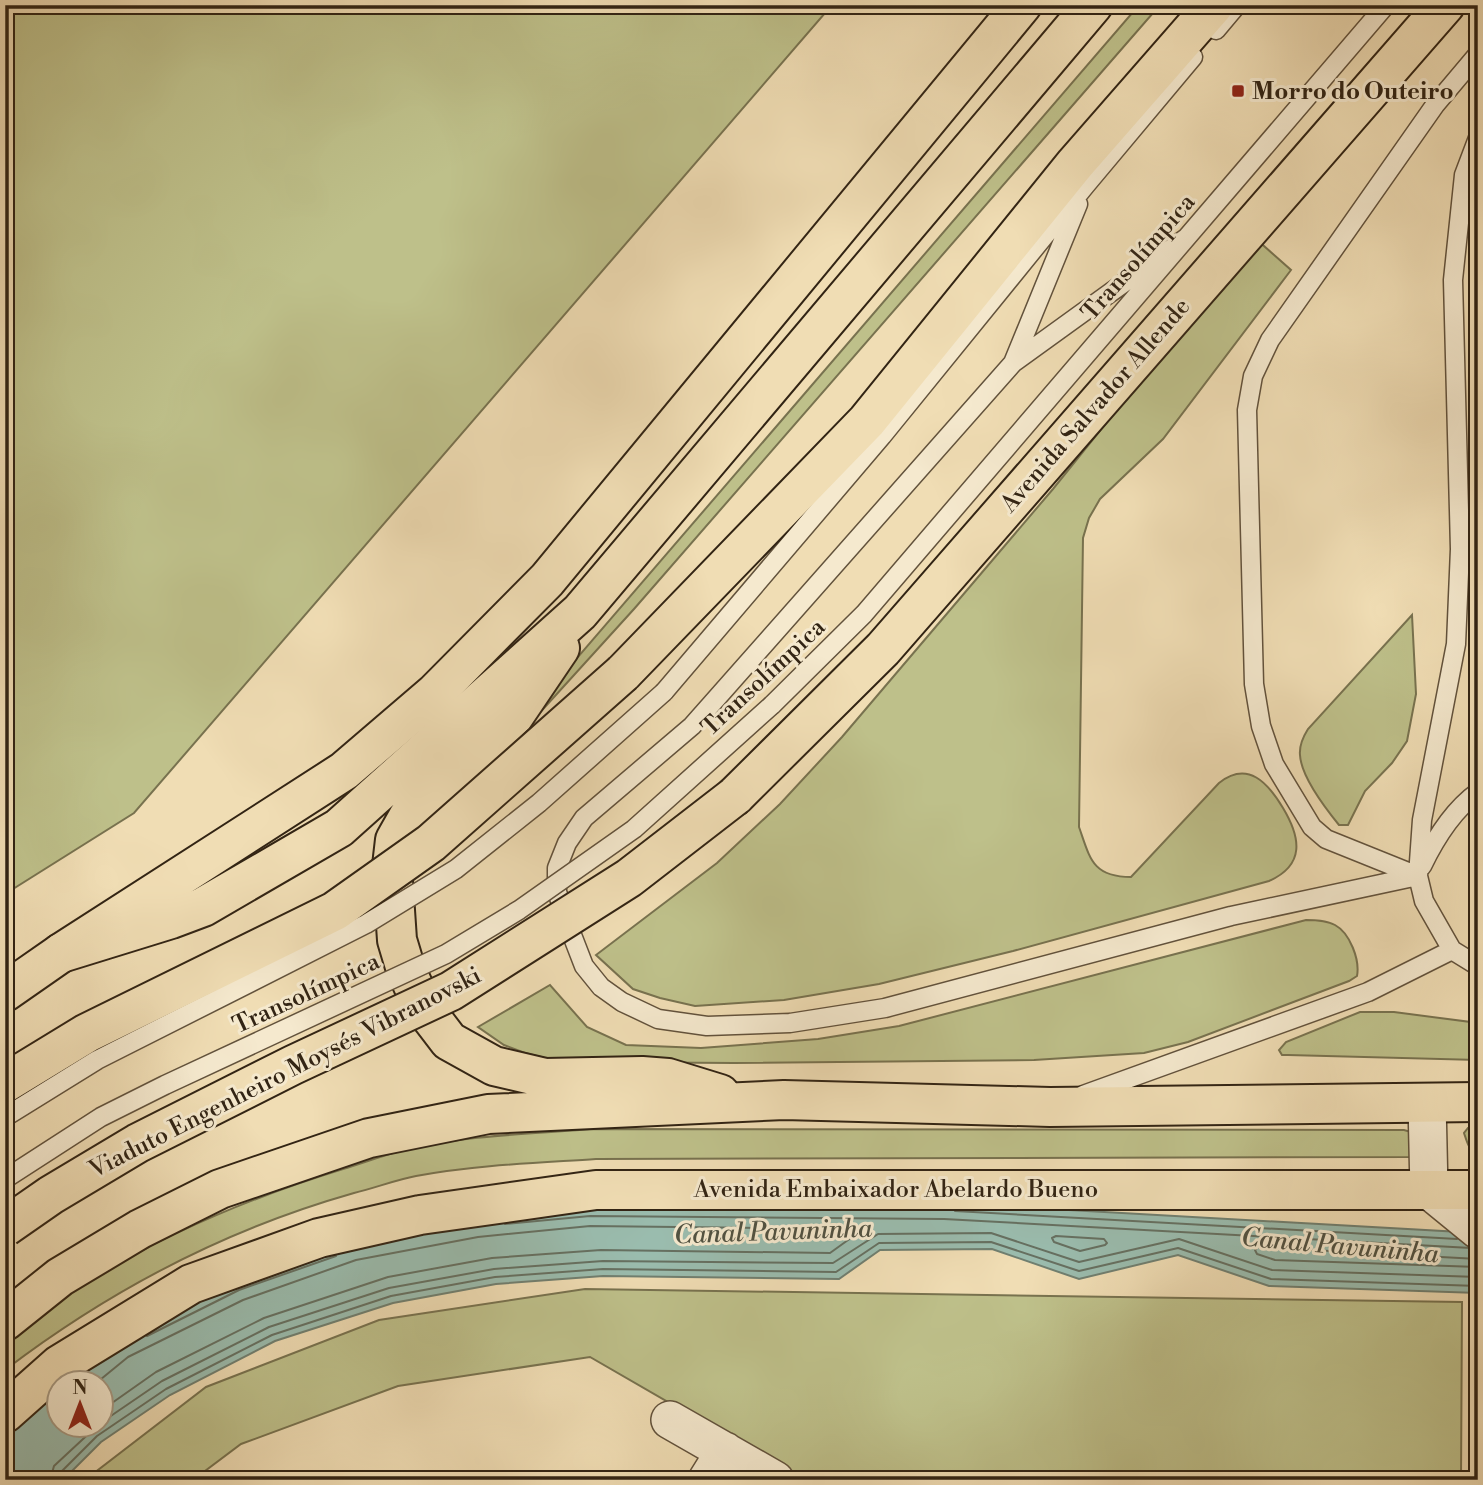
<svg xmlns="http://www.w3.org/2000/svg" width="1483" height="1485" viewBox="0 0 1483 1485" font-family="'Libre Bodoni',serif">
<rect width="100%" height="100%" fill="#f0ddb4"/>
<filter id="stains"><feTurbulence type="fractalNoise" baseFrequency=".00286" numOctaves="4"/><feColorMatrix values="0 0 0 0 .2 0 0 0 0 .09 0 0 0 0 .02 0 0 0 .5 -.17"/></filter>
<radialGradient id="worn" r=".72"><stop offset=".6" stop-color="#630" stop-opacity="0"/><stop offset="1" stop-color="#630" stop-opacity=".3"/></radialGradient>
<path fill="#bec08a" stroke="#78724f" stroke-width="2" d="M 5,5 L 832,5 L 134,813 L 5,894 Z
M 1139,5 L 1160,5 L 634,609 L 485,773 L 485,765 Z
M 1255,238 L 1291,270 L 1163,439 L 1100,499 L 1089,518 L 1083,538 L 1079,827 C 1090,858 1092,877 1131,877 L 1219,783 C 1248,760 1268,783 1283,808 C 1301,838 1305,865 1269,881 L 1013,951 L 879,984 L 784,1000 L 695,1006 L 660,998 L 633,989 L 596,955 L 717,863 L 780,804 L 842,737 L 1053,489 Z
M 1412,615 L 1416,694 L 1407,741 L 1392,763 L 1365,791 L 1348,825 L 1339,825 C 1326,809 1301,776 1300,755 C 1299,745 1303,737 1308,729 Z
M 1306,920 C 1315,920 1326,920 1335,925 C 1350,933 1360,960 1357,976 L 1349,981 L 1188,1042 L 1144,1053 L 1034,1060 L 734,1063 L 585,1062 L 549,1059 L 525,1053 L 504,1045 L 478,1027 L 550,985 L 587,1027 L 626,1045 L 701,1048 L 818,1039 L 899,1026 Z
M 1360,1012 L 1394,1012 L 1478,1023 L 1478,1060 L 1288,1055 L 1282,1055 L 1279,1050 L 1286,1042 Z
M 1468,1128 L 1478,1128 L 1478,1155 C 1469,1151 1467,1142 1464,1133 Z
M 594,1129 L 1404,1130 L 1411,1132 L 1411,1157 L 596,1159 C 536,1163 476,1165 416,1176 C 395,1180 375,1188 354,1193 C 227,1229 110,1290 5,1370 L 5,1342 C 102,1260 223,1206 343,1169 C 363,1163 384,1155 404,1150 C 466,1135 531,1134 594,1129 Z
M 585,1289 L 1462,1302 L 1461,1480 L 803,1480 L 590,1357 L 398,1386 L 241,1444 L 193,1480 L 85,1480 L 206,1387 L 379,1320 Z"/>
<path fill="#9abcae" stroke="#707f70" stroke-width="2" fill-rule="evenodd" d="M 589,1200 L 945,1203 L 1478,1233 L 1478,1293 L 1269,1286 L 1178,1255 L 1079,1279 L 992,1249 L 880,1250 L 839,1279 L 603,1276 L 496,1284 L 393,1303 L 275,1341 L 170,1395 L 101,1442 L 63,1480 L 5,1480 L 5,1422 L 114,1334 L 348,1235 ZM 60,1384 L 102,1384 L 102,1426 L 60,1426 Z"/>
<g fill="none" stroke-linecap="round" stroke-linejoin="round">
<path stroke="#667061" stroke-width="2" d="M 955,1211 L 1457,1239
M 505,1224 L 590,1216 L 944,1219 L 1471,1248
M 1056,1236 L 1104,1239 L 1107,1243 L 1105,1245 L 1080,1251 L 1054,1242 L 1052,1238 Z
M 1478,1259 L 1258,1247 L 1255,1250 L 1257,1254 L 1275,1260 L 1478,1267
M 147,1336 L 239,1290 L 336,1256
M 95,1384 L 128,1357 L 243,1300 L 356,1260 L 478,1237 L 590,1226 L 853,1229 L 857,1232 L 855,1235 L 830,1253 L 601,1250 L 492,1258 L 388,1277 L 264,1318 L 156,1372 L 102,1410
M 102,1422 L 162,1381 L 269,1327 L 389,1288 L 494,1269 L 603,1261 L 833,1263 L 878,1234 L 991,1233 L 1079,1262 L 1179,1239 L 1272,1270 L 1478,1277
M 50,1480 L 54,1466 L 97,1426
M 59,1480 L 61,1472 L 97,1436 L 166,1389 L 272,1335 L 391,1296 L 495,1277 L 603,1269 L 836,1272 L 879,1243 L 991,1242 L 1079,1271 L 1178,1248 L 1271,1279 L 1478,1286"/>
<g stroke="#62523c" stroke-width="21">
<path id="lane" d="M 1216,30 L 1237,5
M 1478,138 L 1464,175 L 1453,280 L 1460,549 L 1456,644 L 1422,820 L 1418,876 L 1424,901 L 1452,950 L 1478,966
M 1186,238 L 1013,363 L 692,726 L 584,818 L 567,843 L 557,868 L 557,892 L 572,935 L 584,966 L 601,987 L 622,1002 L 658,1019 L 707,1026 L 790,1023 L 885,1008 L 1231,916 L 1418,876
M 1013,363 L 1078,204
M 664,692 L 882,436 L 1085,186 L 1193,57
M 772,705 L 864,614 L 1386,5
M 1422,866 C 1435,839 1453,810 1478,792
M 1418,876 L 1326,839 L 1312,827 L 1274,764 L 1261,726 L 1254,684 L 1247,410 L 1253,376 L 1270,340 L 1435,105 L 1478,54
M 1083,1095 L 1368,992 L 1452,950"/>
</g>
<g stroke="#62523c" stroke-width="40">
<path id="street" d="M 1427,1103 L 1429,1190 L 1478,1230
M 670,1420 L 775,1480
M 707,1480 L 725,1451"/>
</g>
<g stroke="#322414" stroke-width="42">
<path id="primary" d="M 5,992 L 61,953 L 344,771 L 435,693 L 547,580 L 1022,5
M 5,1413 L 59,1365 L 191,1284 L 319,1238 L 420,1215 L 596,1190 L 1478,1190"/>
</g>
<g stroke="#322414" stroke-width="42">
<path id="highway" d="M 560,648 L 514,716 L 408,817 L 395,840 L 392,866 L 397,940 L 406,970 L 423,1007 L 449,1041 L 494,1066 L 545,1078 L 642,1076 L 668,1078 L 720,1094
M 623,673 L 867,421 L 1075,164 L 1214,5
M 735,796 L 883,649 L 1445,5
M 61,953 L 171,919 L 203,907 L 339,828 L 580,612 L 1093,5
M 5,1321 L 60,1277 L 140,1229 L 220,1189 L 369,1138 L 488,1114 L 784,1100 L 1050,1107 L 1478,1102"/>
</g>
<use href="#lane" stroke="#f5e9ce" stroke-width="18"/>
<use href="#street" stroke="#f5e9ce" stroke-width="37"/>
<use href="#primary" stroke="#f0ddb4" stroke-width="38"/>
<use href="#highway" stroke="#f0ddb4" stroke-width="38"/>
<g stroke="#62523c" stroke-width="21" stroke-linecap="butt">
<path id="lane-bridge" d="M 5,1117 L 97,1060 L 366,924 L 456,869 L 539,803 L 664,692
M 5,1179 L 101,1117 L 165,1085 L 446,954 L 519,910 L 634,829 L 772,705"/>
</g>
<g stroke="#322414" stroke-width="42" stroke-linecap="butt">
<path id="highway-bridge" d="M 5,1083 L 87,1033 L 335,911 L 431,843 L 623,673
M 5,1227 L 51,1195 L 138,1143 L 293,1065 L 451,991 L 629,878 L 735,796"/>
</g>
<use href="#lane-bridge" stroke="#f5e9ce" stroke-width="18"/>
<use href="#highway-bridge" stroke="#f0ddb4" stroke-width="38"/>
</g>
<rect fill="#8f2418" stroke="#f5e9ce" stroke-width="2.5" x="1231" y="84" width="14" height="14" rx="3.5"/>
<g text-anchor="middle" stroke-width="6" stroke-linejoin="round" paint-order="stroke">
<g font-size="24" font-weight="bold" fill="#322414" stroke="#f5e9ce" text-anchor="start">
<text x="1252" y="99">Morro do Outeiro</text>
</g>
<g font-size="24" fill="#322414" stroke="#f5e9ce">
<text transform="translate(1138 257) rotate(-49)" y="8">Transolímpica</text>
<text transform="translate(1095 405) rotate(-49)" y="8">Avenida Salvador Allende</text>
<text transform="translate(763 677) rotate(-43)" y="8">Transolímpica</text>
<text transform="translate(306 993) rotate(-25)" y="8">Transolímpica</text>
<text transform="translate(285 1072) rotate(-27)" y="8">Viaduto Engenheiro Moysés Vibranovski</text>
<text x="896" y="1197">Avenida Embaixador Abelardo Bueno</text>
</g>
<g font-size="26" font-style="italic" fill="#515242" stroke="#f5e9ce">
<text transform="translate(773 1231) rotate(-2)" y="9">Canal Pavuninha</text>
<text transform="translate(1340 1245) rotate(5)" y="9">Canal Pavuninha</text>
</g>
</g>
<rect width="1483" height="1485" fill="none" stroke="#f0ddb4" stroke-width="28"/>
<rect x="7" y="7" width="1469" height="1471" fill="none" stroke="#322414" stroke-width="3.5"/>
<rect x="14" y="14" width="1455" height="1457" fill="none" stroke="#322414" stroke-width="2"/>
<g transform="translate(80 1404)"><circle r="33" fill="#f5e9ce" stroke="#a79a84" stroke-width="2"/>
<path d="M0-5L12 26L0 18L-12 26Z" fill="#8f2418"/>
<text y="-10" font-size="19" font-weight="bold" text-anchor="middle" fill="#322414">N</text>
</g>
<rect width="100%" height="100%" filter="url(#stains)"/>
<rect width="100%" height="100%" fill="url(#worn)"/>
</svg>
